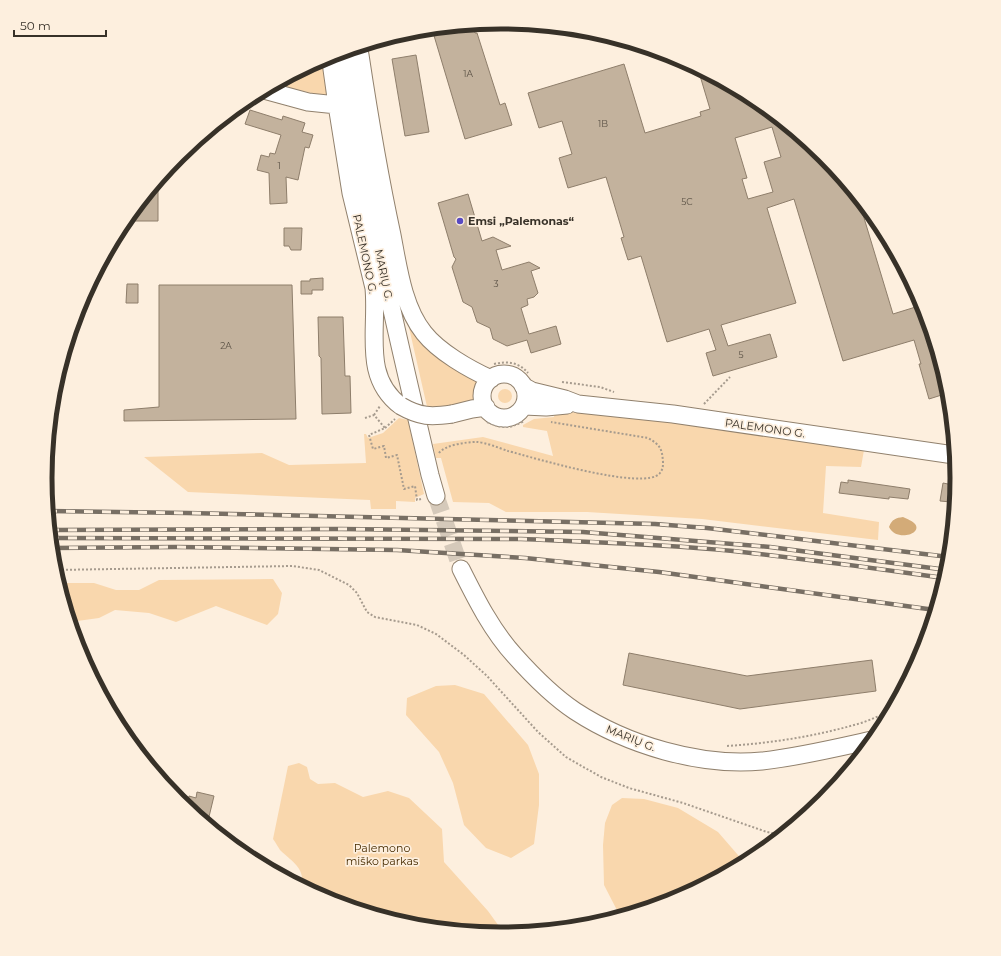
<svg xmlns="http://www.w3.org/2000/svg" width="1001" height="956" viewBox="0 0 1001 956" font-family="Montserrat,sans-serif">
<rect width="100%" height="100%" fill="#fdefde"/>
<path fill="#f9d7ad" d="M 326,57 L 330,91 L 324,96 L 274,84 Z
M 405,310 L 482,380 L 477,389 L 477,402 L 428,411 Z
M498 396a7 7 0 1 1 14 0a7 7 0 1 1-14 0Z
M 555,411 L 593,414 L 695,425 L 704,428 L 864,450 L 861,467 L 826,466 L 823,513 L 879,522 L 878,540 L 702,519 L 587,512 L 506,512 L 489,503 L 453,502 L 441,458 L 436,458 L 433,444 L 483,437 L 553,456 L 547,431 L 523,427 L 523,425 L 534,419 L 554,417 Z
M 399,418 L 408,420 L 424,494 L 415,498 L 415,502 L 396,501 L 396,509 L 371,509 L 370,500 L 188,492 L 144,457 L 262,453 L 289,465 L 366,463 L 364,434 L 366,434 L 368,438 L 383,433 Z
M 273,579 L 282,593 L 278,614 L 267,625 L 216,606 L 176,622 L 149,613 L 115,610 L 99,618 L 70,622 L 58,583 L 94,583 L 116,590 L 139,590 L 159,580 Z
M 455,685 L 484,694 L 528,745 L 539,774 L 539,805 L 534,844 L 511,858 L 486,848 L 464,825 L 453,783 L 439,752 L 406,715 L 407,698 L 436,686 Z
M 299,763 L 307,767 L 310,779 L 318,784 L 335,783 L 363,797 L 388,791 L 409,798 L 442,829 L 444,862 L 488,911 L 501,929 L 500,934 L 411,925 L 326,899 L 302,887 C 305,867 292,862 280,850 C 278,847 276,843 273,839 L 288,766 Z
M 622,798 L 644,799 L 678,808 L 718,832 L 744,862 L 675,899 L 620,916 L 604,885 L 603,845 L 605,823 L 612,805 Z"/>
<path fill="#d3ab78" d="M 903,517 C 907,519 913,521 915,524 C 923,534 896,542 889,527 C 892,519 896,518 903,517 Z"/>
<path fill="#c3b29d" stroke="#8e7e6b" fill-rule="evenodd" d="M 472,25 L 475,33 L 477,33 L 500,105 L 505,103 L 512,125 L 465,139 L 432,29 Z
M 416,55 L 429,132 L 405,136 L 392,59 Z
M 624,64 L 645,133 L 701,116 L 700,112 L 710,109 L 698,69 L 754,99 L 823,156 L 858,198 L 893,314 L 922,305 L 948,393 L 929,399 L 919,364 L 921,364 L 914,340 L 843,361 L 794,199 L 767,208 L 796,303 L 721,325 L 728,346 L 770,334 L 777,357 L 713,376 L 706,353 L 716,350 L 709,329 L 667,342 L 641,256 L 628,260 L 621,238 L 624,237 L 606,177 L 568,188 L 559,158 L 572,154 L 562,121 L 539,128 L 528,93 ZM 772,127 L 781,157 L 764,162 L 773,192 L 748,199 L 742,179 L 747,178 L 735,138 Z
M 250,110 L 282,120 L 283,116 L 305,123 L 302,132 L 313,135 L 309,148 L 305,147 L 298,180 L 286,177 L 287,203 L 270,204 L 269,173 L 257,170 L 261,155 L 269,157 L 270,153 L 275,154 L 281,135 L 245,124 Z
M 158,180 L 158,221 L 124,221 L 144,197 Z
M 468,194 L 482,241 L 493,237 L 511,246 L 496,250 L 502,270 L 529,262 L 540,268 L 531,271 L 538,293 L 534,297 L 527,299 L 528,305 L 521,308 L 529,334 L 556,326 L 561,344 L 531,353 L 527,340 L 507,346 L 493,339 L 490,328 L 477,322 L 472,307 L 463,302 L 452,267 L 456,259 L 454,257 L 438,203 Z
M 284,228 L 302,228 L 301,250 L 291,250 L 289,246 L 284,246 Z
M 323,278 L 323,290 L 312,290 L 312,294 L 301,294 L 301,281 L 310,281 L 310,279 Z
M 127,284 L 138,284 L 138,303 L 126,303 Z
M 159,285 L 292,285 L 296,419 L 124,421 L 124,410 L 159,407 Z
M 318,317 L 343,317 L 345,376 L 350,376 L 351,413 L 322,414 L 321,358 L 319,356 Z
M 848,480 L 910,489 L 908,499 L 889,497 L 889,499 L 839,493 L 841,482 L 848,483 Z
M 943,483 L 953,485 L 951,502 L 940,501 Z
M 629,653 L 747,676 L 872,660 L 876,691 L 740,709 L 623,685 Z
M 197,792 L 214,796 L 207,825 L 187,807 L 189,796 L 196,798 Z"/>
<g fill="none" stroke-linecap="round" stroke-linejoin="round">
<path stroke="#d5c9ba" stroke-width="17" stroke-dasharray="17 8" stroke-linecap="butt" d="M 436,496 L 461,569"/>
<g stroke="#91816d" stroke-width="19">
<path id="minor" d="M 358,47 L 360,55 C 369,115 379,175 392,235 C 398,266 403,307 424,333 C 439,352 469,369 491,379
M 344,51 C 353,110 362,169 374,227 C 391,310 411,393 430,475 L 436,496
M 330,55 L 337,105 L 351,193 L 374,288 C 378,331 362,377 401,406
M 264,90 L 308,102 L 337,105
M482 396a22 22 0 1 1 44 0a22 22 0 1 1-44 0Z
M 523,386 L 532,391 L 565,399 L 578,404 L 673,414 L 954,455
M 524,406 L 546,407 L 567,405
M 452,414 L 472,409 L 486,407
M 461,569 C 476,599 492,631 515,656 C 532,675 554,697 575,711 C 627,745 700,767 762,761 C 799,757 836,748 872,740"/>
</g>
<path stroke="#a69b8e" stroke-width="2" stroke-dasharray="2 2" stroke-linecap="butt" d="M 494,364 C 507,361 519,362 528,373
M 562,382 L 600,387 L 614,392
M 704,404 L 730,377
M 374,415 L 380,406
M 365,418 L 374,415 L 385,428 L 369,435 L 373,449 L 384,446 L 386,458 L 397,455 L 404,489 L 415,486 L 417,500 L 421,499
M 487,422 C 503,429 509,429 524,421
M 385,428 L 395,419
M 439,453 C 445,445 466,442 476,442 C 485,442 499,448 508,451 C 531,457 646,492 660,473 C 663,469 663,466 663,462 C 662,448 660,445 648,438 L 551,422
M 54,570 L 293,566 L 319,570 L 349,585 L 357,593 L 367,612 L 375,617 L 417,625 L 436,634 L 464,655 L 487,676 L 538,732 L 566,757 L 601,777 L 629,788 L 683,803 L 767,832 L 781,835
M 727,746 C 773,743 817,736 861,723 C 871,720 880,715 890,712"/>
<use href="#minor" stroke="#fff" stroke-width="17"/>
<g stroke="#786f64" stroke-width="4.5">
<path id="rail" d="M 48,511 L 187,513 L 655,524 L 707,528 L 949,557
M 50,530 L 341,529 L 583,532 L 770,547 L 947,570
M 50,538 L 521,539 C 592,542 663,544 733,551 C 804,559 874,568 944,578
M 51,548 L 176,547 L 397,550 L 525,558 L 659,572 L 935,610"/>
</g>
<use href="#rail" stroke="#fdefde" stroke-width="3" stroke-dasharray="9" stroke-linecap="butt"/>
<g stroke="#91816d" stroke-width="19" stroke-linecap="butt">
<path id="minor-bridge" d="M 401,406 C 420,417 431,417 452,414"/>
</g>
<use href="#minor-bridge" stroke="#fff" stroke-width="17"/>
</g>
<circle fill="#584ac2" stroke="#fdefde" stroke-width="1.5" cx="460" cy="221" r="4"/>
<g text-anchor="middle" stroke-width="3.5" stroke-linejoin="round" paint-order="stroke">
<g font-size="9" fill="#5a5145">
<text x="468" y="77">1A</text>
<text x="603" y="127">1B</text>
<text x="279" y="169">1</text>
<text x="687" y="205">5C</text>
<text x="496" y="287">3</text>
<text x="226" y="349">2A</text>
<text x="741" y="358">5</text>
</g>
<g font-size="11" font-weight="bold" fill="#373128" stroke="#fdefde" text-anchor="start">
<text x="468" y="225">Emsi „Palemonas“</text>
</g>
<g font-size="11" fill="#373128" stroke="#fdefde">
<text transform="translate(365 254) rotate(78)" y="4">PALEMONO G.</text>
<text transform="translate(384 275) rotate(78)" y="4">MARIŲ G.</text>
<text transform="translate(765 428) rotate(8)" y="4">PALEMONO G.</text>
<text transform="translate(631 738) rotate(22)" y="4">MARIŲ G.</text>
</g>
<g font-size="11" fill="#472c01" stroke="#fdefde">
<text x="382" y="852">Palemono<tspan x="382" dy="13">miško parkas</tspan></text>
</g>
</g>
<path d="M0 0H1001V956H0ZM52 478a449 449 0 1 1 898 0a449 449 0 1 1-898 0Z" fill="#fdefde" fill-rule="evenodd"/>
<path fill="none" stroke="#373128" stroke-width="5" d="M52 478a449 449 0 1 1 898 0a449 449 0 1 1-898 0Z"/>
<path d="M14 30v6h92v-6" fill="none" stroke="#373128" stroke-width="2"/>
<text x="20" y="30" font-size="12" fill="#373128" stroke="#fdefde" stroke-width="3" paint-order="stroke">50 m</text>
</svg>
